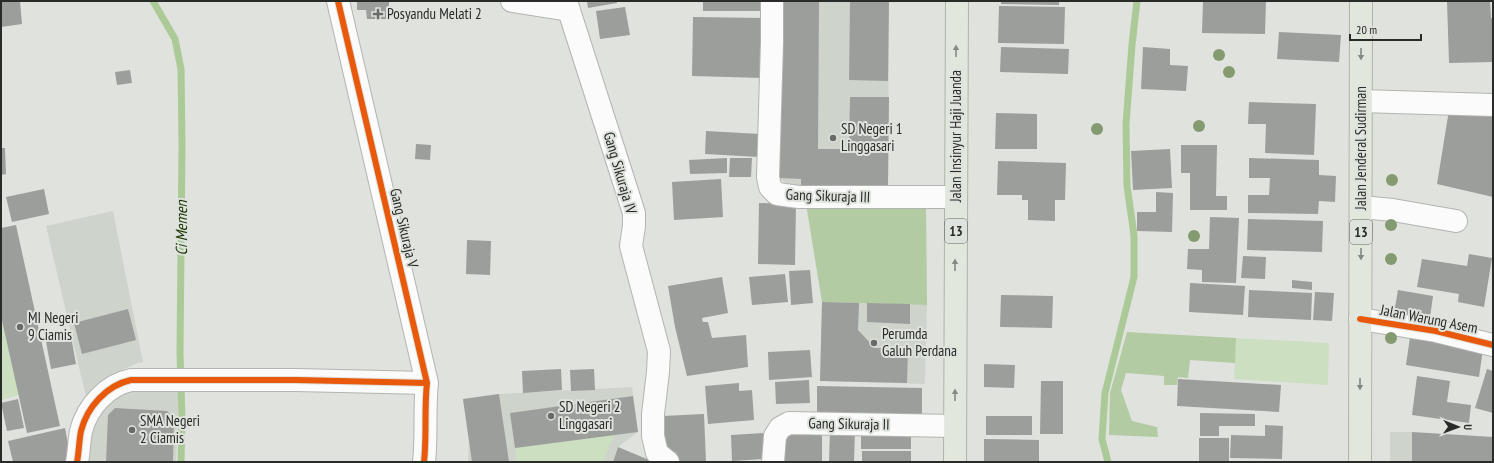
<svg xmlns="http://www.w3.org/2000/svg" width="1494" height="463" viewBox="0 0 1494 463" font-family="'PT Sans Narrow',sans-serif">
<rect width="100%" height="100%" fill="#e0e2de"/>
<path fill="#ced4cc" d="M 779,1 L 889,1 L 888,186 L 801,192 L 778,178 Z
M 113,211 L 143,362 L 138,363 L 119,371 L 87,401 L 46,226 Z
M 822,302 L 927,305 L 925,384 L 820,381 Z
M 179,387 L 176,462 L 84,462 L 89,420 L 122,388 Z
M 632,387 L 638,432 L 618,447 L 613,462 L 468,462 L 469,440 L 463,399 L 499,394 Z
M 1390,432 L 1412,432 L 1493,462 L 1390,462 Z"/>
<path fill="#ccdfc0" d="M 1,316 L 19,395 L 1,400 Z
M 1236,338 L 1329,343 L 1328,385 L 1234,379 Z
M 614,435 L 603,462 L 517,462 L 515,448 Z"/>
<path fill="#b2cba3" d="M 926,202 L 927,305 L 822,302 L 806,204 Z
M 1127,332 L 1236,338 L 1235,363 L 1190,360 L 1188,378 L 1178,377 L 1177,385 L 1164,385 L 1164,376 L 1126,373 L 1121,390 L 1132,421 L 1157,427 L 1158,437 L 1109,435 L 1110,393 Z"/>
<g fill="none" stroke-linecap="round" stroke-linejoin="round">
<path stroke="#acca98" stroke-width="7" d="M 153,1 L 175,39 L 181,69 L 182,144 L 180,353 L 182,417 L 181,462
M 1108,462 L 1102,439 L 1105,393 L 1134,277 L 1134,235 L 1127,186 L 1126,124 L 1132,45 L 1137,1"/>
</g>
<path fill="#9c9e9b" d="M 1,1 L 20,1 L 22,24 L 1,27 Z
M 357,1 L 389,1 L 389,19 L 367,19 L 366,10 L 357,10 Z
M 587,1 L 617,1 L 617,3 L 588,8 Z
M 703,1 L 763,1 L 763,11 L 703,11 Z
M 779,1 L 819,1 L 818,149 L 849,149 L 850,97 L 889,97 L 888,186 L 817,186 L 817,189 L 801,189 L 801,179 L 778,178 Z
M 850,1 L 889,1 L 888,81 L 849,80 Z
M 1001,1 L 1059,1 L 1059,5 L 1001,4 Z
M 1203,1 L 1266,1 L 1265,34 L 1202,33 Z
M 1447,1 L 1490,1 L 1491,18 L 1493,18 L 1493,62 L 1449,63 Z
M 999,6 L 1065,7 L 1064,44 L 998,43 Z
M 625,7 L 630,35 L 600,39 L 596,11 Z
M 693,17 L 764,18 L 763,78 L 692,76 Z
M 1279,32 L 1341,35 L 1339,62 L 1277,59 Z
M 1001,47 L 1069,49 L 1068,74 L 1000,72 Z
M 1143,47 L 1170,49 L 1170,65 L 1188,66 L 1186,91 L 1141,89 Z
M 130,70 L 132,83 L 117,85 L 115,72 Z
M 1249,102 L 1316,104 L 1314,155 L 1265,153 L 1266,124 L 1248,124 Z
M 1449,110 L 1493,113 L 1493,197 L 1437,184 Z
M 996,113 L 1037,114 L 1037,149 L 995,149 Z
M 706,131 L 760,134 L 759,157 L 705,154 Z
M 416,144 L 431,145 L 430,160 L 415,159 Z
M 1181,145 L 1217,145 L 1216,196 L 1227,196 L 1227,210 L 1190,210 L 1190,173 L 1181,173 Z
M 1,148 L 5,148 L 6,174 L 1,175 Z
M 1170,149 L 1172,188 L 1133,190 L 1131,151 Z
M 727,158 L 727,173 L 690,174 L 689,160 Z
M 730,158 L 752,158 L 751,177 L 729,177 Z
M 1249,158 L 1319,160 L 1319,175 L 1336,176 L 1335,202 L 1319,201 L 1318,214 L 1248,213 L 1248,195 L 1269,195 L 1270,178 L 1249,178 Z
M 998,161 L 1066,163 L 1065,200 L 1055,200 L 1055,221 L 1028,220 L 1028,200 L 1022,200 L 1022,195 L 997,195 Z
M 721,179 L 723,217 L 674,220 L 672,182 Z
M 44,189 L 49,214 L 12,222 L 6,197 Z
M 1156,192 L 1173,193 L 1172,232 L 1137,231 L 1137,212 L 1156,212 Z
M 759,203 L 796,204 L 795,265 L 758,264 Z
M 1210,217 L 1239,218 L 1236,283 L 1202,282 L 1202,270 L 1187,269 L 1188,249 L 1209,249 Z
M 1248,219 L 1323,221 L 1322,252 L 1247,250 Z
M 16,225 L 60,426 L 27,433 L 1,316 L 1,228 Z
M 467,240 L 491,241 L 490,275 L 466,274 Z
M 1469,254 L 1492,258 L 1484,307 L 1458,302 L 1459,294 L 1417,287 L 1422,259 L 1467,266 Z
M 1243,256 L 1266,257 L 1265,279 L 1241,278 Z
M 810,270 L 813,303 L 791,305 L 789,271 Z
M 785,274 L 788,302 L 752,305 L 749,277 Z
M 722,277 L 728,313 L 702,318 L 703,322 L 708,322 L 712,338 L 746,335 L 748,367 L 687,376 L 675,327 L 668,286 Z
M 1292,280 L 1312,282 L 1312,290 L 1292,288 Z
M 1190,283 L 1245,286 L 1243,315 L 1189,312 Z
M 1249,290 L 1312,293 L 1311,320 L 1248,317 Z
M 1398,290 L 1433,296 L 1429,325 L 1393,319 Z
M 1315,292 L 1334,293 L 1332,321 L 1313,320 Z
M 1001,295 L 1053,296 L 1052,328 L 1000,327 Z
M 822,302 L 859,303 L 858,330 L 875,348 L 908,349 L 907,383 L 820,381 Z
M 867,303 L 910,304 L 910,324 L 867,322 Z
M 128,309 L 136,340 L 82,354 L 74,323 Z
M 70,331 L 76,364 L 51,369 L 45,336 Z
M 1410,337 L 1483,349 L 1479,377 L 1406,365 Z
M 810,350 L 812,377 L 769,380 L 768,352 Z
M 984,364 L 1015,365 L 1014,388 L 984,387 Z
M 561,369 L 562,390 L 523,393 L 522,371 Z
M 594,369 L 595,390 L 571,391 L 570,370 Z
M 1487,369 L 1493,371 L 1493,413 L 1475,408 Z
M 1417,376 L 1450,381 L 1447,402 L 1471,405 L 1469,423 L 1412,415 Z
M 1178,379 L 1281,385 L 1279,412 L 1177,406 Z
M 809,380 L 810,403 L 776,404 L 775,382 Z
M 1041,381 L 1063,381 L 1063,434 L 1040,434 Z
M 739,383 L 739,391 L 752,390 L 754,420 L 708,424 L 705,386 Z
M 817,386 L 922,388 L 922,422 L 817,420 Z
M 499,394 L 509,462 L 472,462 L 463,399 Z
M 633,396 L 638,432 L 515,448 L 510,413 Z
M 18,399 L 24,428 L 7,431 L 1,403 Z
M 115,408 L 167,411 L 174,418 L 173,462 L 106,462 L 108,415 Z
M 1200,413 L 1255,414 L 1255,426 L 1219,426 L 1219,436 L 1200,436 Z
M 704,414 L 706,462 L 677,462 L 676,452 L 665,453 L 663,416 Z
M 986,416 L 1032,416 L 1032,435 L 986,435 Z
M 1265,425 L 1283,426 L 1282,459 L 1230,458 L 1231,435 L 1265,436 Z
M 65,428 L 71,460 L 61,462 L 13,462 L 8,441 Z
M 830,429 L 855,430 L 854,462 L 829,462 Z
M 861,429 L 911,429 L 911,449 L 861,449 Z
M 1412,432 L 1493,437 L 1493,462 L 1412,462 Z
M 763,433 L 765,459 L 732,461 L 731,435 Z
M 781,433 L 822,434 L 822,462 L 780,462 Z
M 1199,438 L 1229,438 L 1229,462 L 1199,462 Z
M 984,439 L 1039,440 L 1039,462 L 984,462 Z
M 618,447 L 654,462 L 613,462 Z
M 862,451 L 911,451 L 911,462 L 862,462 Z"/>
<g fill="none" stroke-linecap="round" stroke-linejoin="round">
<g stroke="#b3b4b1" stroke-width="24">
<path id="minor" d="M 338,1 L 427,383 C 424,409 427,436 424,462
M 512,1 L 569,10
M 566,1 L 634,213 L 634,226 L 631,246 L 659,351 L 658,372 L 653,414 L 653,436 L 657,453 L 668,462
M 772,1 L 772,42 L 768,177 L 770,187 L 777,194 L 799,197 L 956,197
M 1361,101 L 1493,105
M 1361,207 L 1393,210 L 1456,221
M 1360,319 L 1436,331 L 1493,345
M 77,462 C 79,452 79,441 81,431 C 87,407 107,385 131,380 L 296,380 L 427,383
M 773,462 L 775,436 L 780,428 L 789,423 L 955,426"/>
</g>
<g stroke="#adb4a9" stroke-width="24">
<path id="highway" d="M 955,462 L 957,1
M 1360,462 L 1361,1"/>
</g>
<use href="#minor" stroke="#fafbfa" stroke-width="22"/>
<use href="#highway" stroke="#e1e7dd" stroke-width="22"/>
<g stroke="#dfe3dd" stroke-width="8">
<path id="cycleway" d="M 338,1 L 427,383 C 424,409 427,436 424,462
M 1360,319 L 1436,331 L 1493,345
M 77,462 C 79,452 79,441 81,431 C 87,407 107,385 131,380 L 296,380 L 427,383"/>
</g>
<use href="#cycleway" stroke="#e8590c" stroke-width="6"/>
</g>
<g fill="#849b72">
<circle cx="1219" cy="55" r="6"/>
<circle cx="1229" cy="72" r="6"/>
<circle cx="1199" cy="126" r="6"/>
<circle cx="1097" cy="129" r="6"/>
<circle cx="1392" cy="180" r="6"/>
<circle cx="1391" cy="225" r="6"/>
<circle cx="1194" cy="236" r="6"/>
<circle cx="1391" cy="259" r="6"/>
<circle cx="1391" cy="338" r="6"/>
</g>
<defs><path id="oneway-solid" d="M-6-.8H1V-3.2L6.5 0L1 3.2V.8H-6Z"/></defs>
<g fill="#858982">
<use href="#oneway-solid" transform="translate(956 51) rotate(-90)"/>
<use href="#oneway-solid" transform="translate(1361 54) rotate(90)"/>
<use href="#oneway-solid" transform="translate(1361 254) rotate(90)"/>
<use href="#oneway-solid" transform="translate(955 265) rotate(-90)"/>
<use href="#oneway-solid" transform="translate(1360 384) rotate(90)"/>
<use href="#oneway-solid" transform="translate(955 395) rotate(-90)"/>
</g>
<g fill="#696b68" stroke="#dfe3dd" stroke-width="1.5">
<path d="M376 8h4v4h4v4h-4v4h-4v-4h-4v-4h4z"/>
<circle cx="833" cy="138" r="4"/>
<circle cx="20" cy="327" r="4"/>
<circle cx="874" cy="343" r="4"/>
<circle cx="551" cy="416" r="4"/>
<circle cx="132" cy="430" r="4"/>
</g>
<g text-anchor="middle" stroke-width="4" stroke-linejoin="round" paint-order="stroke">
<g fill="#dfe3dd" stroke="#60625e" stroke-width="1">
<rect x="945" y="219" width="22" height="24" rx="3"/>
<rect x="1350" y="220" width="22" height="24" rx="3"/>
</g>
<g font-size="14" font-weight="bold" fill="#292b28">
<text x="956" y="236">13</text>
<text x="1361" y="237">13</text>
</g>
<g font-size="15" fill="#292b28" stroke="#dfe3dd" text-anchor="start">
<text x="387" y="19">Posyandu Melati 2</text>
<text x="841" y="134">SD Negeri 1<tspan x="841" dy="17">Linggasari</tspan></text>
<text x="28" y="323">MI Negeri<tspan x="28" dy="17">9 Ciamis</tspan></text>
<text x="882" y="339">Perumda<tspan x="882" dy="17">Galuh Perdana</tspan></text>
<text x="559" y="412">SD Negeri 2<tspan x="559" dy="17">Linggasari</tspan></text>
<text x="140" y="426">SMA Negeri<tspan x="140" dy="17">2 Ciamis</tspan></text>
</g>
<g font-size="15" fill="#292b28" stroke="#dfe3dd">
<text transform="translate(956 136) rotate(-90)" y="5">Jalan Insinyur Haji Juanda</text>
<text transform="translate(1361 148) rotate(-90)" y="5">Jalan Jenderal Sudirman</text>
<text transform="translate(620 173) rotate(74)" y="5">Gang Sikuraja IV</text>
<text transform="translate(828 196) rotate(2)" y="5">Gang Sikuraja III</text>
<text transform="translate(404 228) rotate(77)" y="5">Gang Sikuraja V</text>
<text transform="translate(1429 319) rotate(11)" y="5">Jalan Warung Asem</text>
<text transform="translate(849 424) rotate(1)" y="5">Gang Sikuraja II</text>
</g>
<g font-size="16" font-style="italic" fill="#1c3705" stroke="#dfe3dd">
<text transform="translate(181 228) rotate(-90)" y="6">Ci Memen</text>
</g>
</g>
<rect width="1494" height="463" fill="none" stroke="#292b28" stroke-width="4"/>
<g transform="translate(1458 427) rotate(91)" stroke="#dfe3dd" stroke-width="3" paint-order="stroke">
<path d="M0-3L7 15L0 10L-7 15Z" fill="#292b28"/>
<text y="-6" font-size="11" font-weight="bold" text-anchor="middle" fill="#292b28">U</text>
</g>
<path d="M1350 34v6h71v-6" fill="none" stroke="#292b28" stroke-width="2"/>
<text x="1356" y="34" font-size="12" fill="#292b28" stroke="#dfe3dd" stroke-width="3" paint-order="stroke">20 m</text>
</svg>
